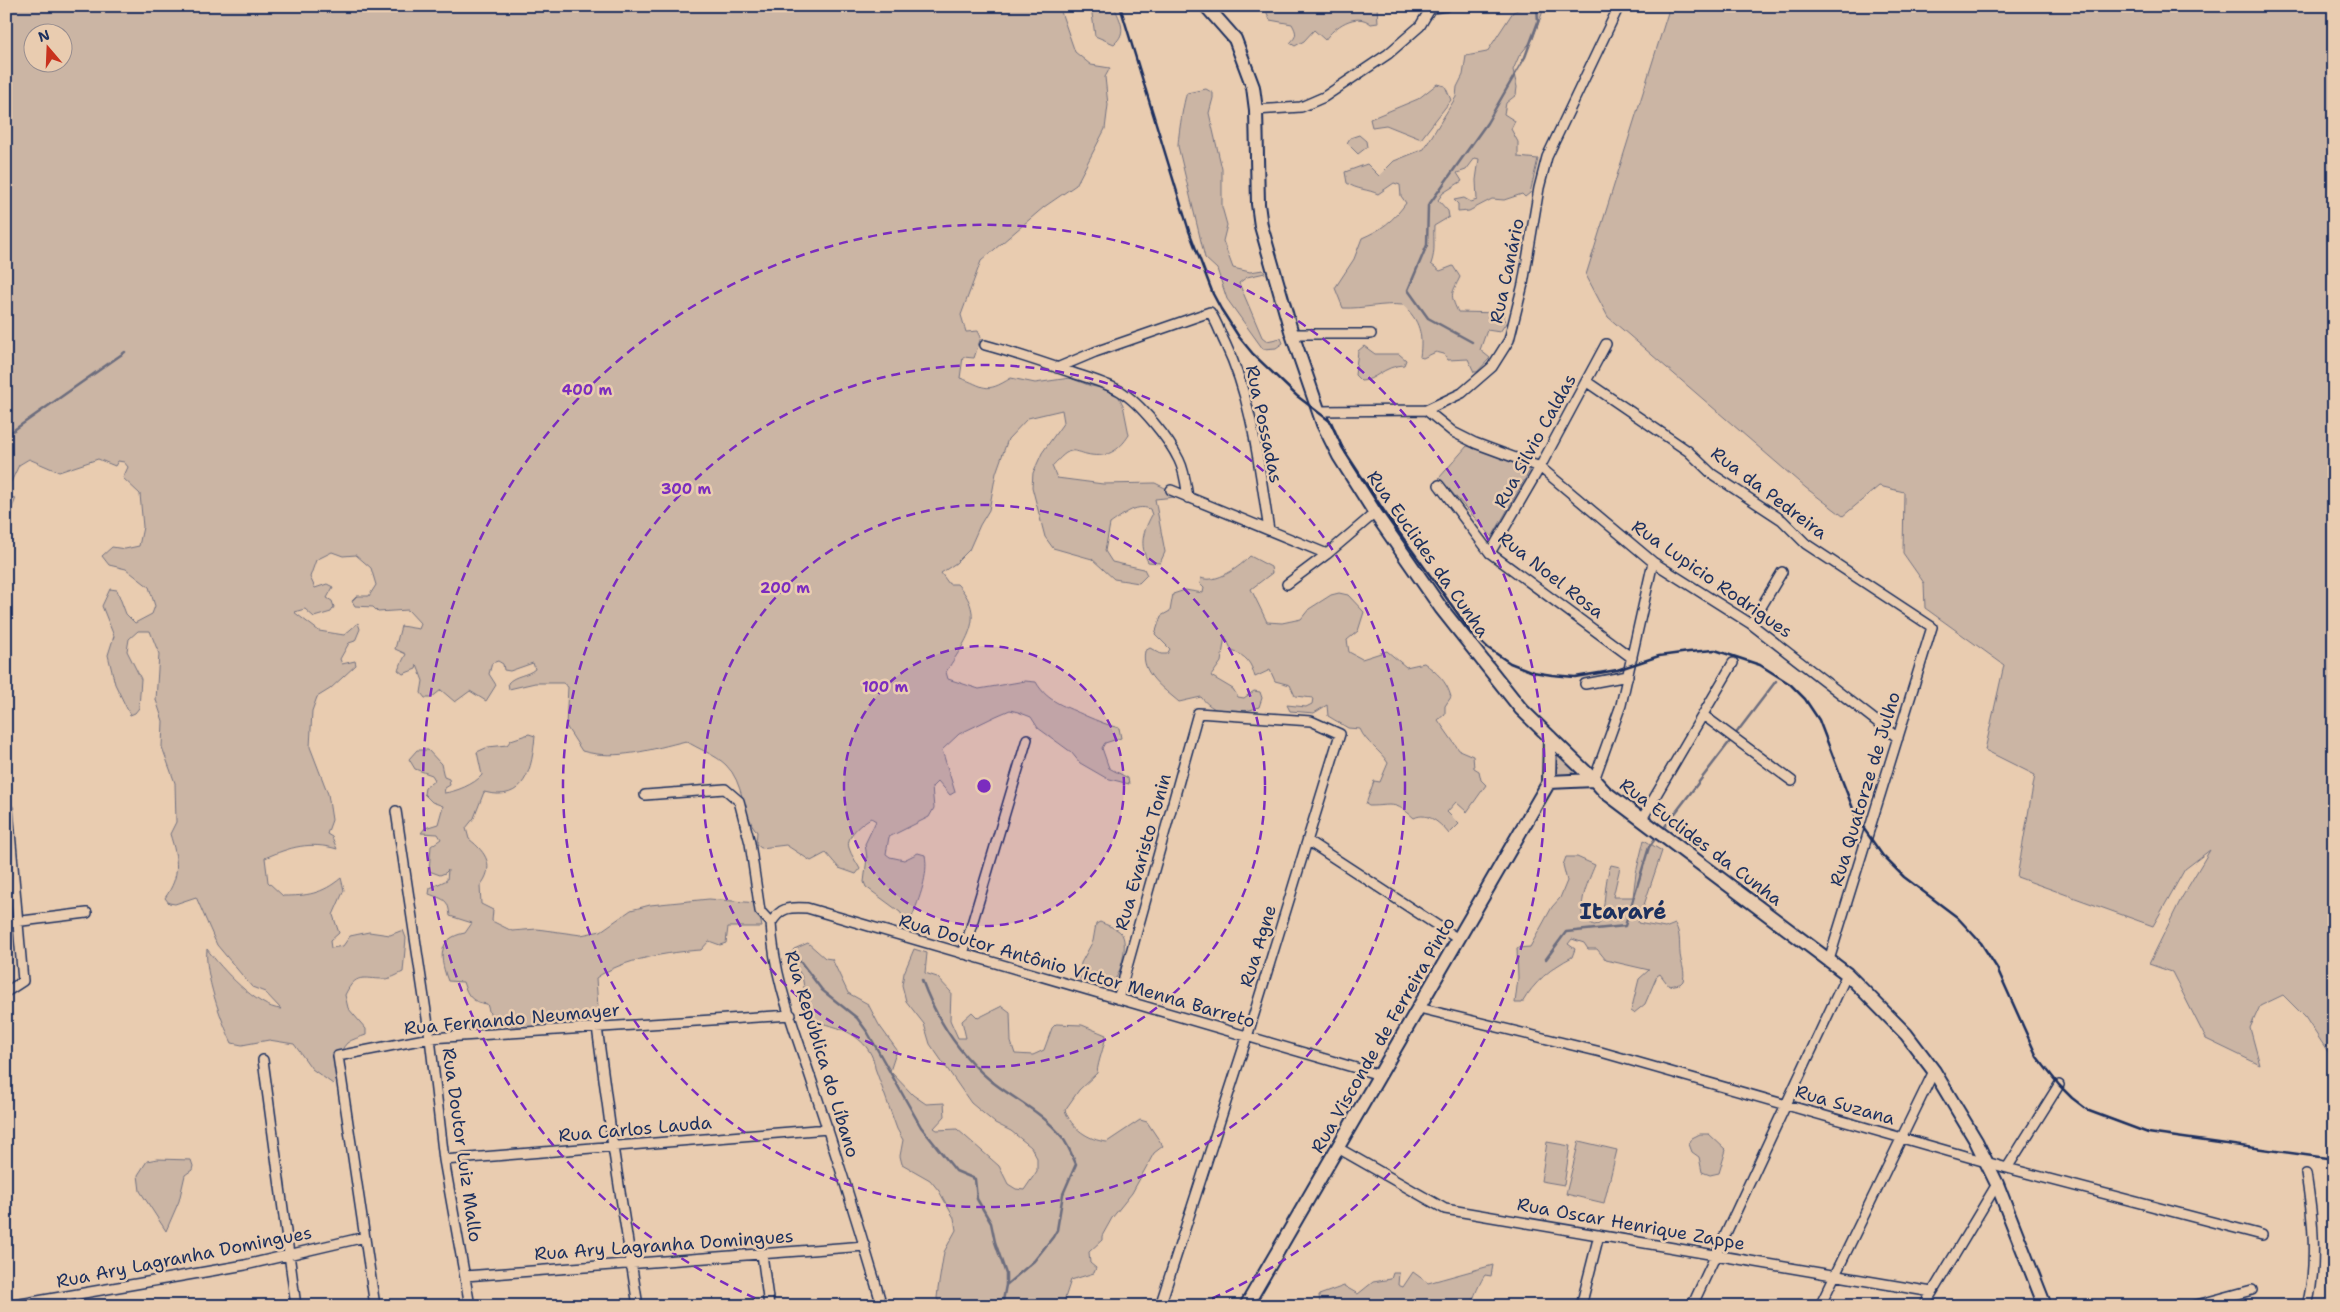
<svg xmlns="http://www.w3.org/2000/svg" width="2340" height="1312" viewBox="0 0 2340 1312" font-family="'Shantell Sans',sans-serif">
<rect width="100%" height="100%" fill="#e9ccb0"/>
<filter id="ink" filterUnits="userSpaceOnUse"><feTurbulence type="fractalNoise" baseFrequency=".02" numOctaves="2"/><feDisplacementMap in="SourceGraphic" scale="10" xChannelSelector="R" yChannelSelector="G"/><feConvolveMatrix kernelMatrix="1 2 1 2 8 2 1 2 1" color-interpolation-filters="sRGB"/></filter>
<g filter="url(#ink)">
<path fill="#cbb5a4" stroke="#737281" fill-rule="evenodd" d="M 6,6 L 1059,6 L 1075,52 L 1091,65 L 1110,68 L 1105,77 L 1108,105 L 1105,129 L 1076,185 L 1044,207 L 981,261 L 961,315 L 966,332 L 978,331 L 981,337 L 974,358 L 963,357 L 960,378 C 985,386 984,395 1011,378 L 1035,383 L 1070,378 L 1091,386 L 1116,391 L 1123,405 L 1129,435 C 1119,451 1106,459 1086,454 C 1082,453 1075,450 1071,451 C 1064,452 1057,462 1052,466 L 1057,478 L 1103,484 L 1155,483 L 1175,493 L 1175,497 L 1155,499 L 1165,552 L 1160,563 L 1148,562 C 1139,544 1143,532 1152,515 L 1150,509 C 1135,503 1122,516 1110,524 L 1105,551 L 1112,562 L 1144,569 L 1147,575 L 1139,583 L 1114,579 L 1092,559 L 1053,548 L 1045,537 L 1032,487 L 1033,473 L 1042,453 L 1064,422 L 1062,410 L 1028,418 L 1008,439 L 996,473 L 989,510 L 980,525 L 969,550 L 956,563 L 941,573 L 949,584 L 957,584 C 988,617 965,641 946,672 L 948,679 L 979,689 L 1025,681 L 1036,682 C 1048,703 1066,706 1086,716 C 1098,721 1107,725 1119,728 L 1121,738 L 1105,743 L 1102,748 L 1109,768 L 1128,778 L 1129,784 L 1106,778 L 1080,763 L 1071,752 L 1038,728 L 1031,717 L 1018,712 L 1010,710 L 996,716 L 959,734 L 942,750 L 955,792 L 950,795 L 938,781 L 932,787 L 934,808 L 929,817 L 889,837 L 886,854 L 890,857 L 904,860 L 918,853 L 925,855 C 929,875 919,899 912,917 L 905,919 L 900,912 L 866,887 L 864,882 L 867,858 L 865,844 L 876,821 L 871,818 C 862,823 845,836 849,848 C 851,855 857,863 860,869 L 856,874 L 839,868 L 826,853 L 811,861 L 786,845 L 761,848 L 756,844 L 757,832 C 742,814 744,782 726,765 C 716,755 698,749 686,741 C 652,749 617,761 582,751 L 566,726 L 568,687 L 563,683 L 535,683 L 509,689 L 508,683 C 515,675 527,676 535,669 L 533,663 L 510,671 L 504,670 L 503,664 L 498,661 L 492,663 L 489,674 L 496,685 L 486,701 L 470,691 L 455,702 L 441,690 L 431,698 L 425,698 L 421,693 L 423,681 L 417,665 L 416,669 L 403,674 L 398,670 L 406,654 L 395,649 L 401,626 L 419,629 L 421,624 L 408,610 L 378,612 L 373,607 L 355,606 L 352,601 L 357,596 L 369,596 L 376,585 L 371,568 L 356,555 L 343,556 L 332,552 L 316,560 L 310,577 L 315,588 L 327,584 L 333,587 L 327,598 L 332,601 L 334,607 L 331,612 L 314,617 L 305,609 L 294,612 L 319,631 L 344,635 L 358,623 L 360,629 L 355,641 L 349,643 L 340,659 L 342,664 L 355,661 L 356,665 L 330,689 L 317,697 L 312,711 L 310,747 L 328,794 L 332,820 L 327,834 L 332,837 L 337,849 C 310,841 290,847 265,858 L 268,882 L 283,896 C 307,896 322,894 341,878 L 344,890 L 333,915 L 339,933 L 330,941 L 331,948 L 343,946 L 350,936 L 369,932 L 390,935 L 403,930 L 406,938 L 403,972 C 397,975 390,979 384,979 C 363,979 356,972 345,995 L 348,1008 L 366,1029 L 366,1035 C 361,1037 352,1039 347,1043 C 336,1053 342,1072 333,1084 L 312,1069 L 294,1044 L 269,1040 L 242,1045 L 232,1043 C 221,1021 204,973 207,949 C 221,968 257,1008 281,1009 L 265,992 L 252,987 L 217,945 L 196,897 L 175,904 L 169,903 L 165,898 C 181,875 178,860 170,834 L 176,822 L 175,783 L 162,747 L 163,721 L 156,700 L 159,654 L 150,631 L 138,631 L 129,639 L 127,651 L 141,679 L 139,708 L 135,713 L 130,715 L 115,684 L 108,655 L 114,636 L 102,606 L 110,589 L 117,590 L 126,614 L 135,623 L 152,614 L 155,606 L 149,587 L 126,569 L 109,565 L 102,556 L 112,547 L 125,549 L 139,546 L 143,527 L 140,494 L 123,478 L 128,467 L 124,462 L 118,461 L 115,466 L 98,459 L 59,472 L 29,459 L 19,465 L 11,482 L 6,483 ZM 32,32 L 62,32 L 62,62 L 32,62 Z
M 1091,6 L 1114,6 C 1120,21 1128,32 1114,44 L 1095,36 Z
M 1264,6 L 1377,6 L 1378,23 L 1371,24 C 1356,11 1334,27 1325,40 L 1314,30 L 1304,41 L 1295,46 L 1290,43 C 1297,36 1297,33 1292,24 L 1270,20 Z
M 1527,6 L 1544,6 L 1544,8 L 1533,39 L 1519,56 L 1513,70 L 1517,87 L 1516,95 L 1506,103 L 1504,114 L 1515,121 L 1511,129 L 1518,142 L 1518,157 L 1538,159 L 1530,193 L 1525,197 L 1522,194 L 1504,200 L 1492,199 L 1469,211 L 1458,212 L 1458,204 L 1454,200 L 1464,198 L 1471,202 L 1477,200 L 1476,180 L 1479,159 L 1475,158 L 1466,170 L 1457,173 L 1462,181 L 1443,193 L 1438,200 L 1448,211 L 1449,217 L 1434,226 C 1433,241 1436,250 1431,264 L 1440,271 L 1453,266 L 1460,277 C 1452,294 1449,293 1458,312 L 1503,313 L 1506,323 L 1500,332 L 1487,330 L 1480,350 L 1490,358 L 1477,372 L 1474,372 L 1468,359 L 1448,360 L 1444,354 L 1436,352 L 1423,358 L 1420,357 C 1423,334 1420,321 1403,305 C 1382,303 1363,309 1343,308 L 1335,288 L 1354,259 L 1362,238 C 1381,230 1394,220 1406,203 L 1401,196 L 1400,185 L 1394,183 L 1378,194 C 1368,189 1357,190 1347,183 L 1345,172 L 1367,164 L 1379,176 L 1394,161 L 1424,149 L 1456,97 L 1457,87 L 1463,75 L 1466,56 L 1487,52 L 1513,12 Z
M 1670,6 L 2334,6 L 2334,1061 L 2305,1017 L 2283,995 L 2260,1006 L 2250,1028 L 2260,1065 L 2206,1039 L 2172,972 L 2149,964 L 2181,899 L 2210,850 L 2185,869 L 2153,926 L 2017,877 L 2035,775 L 1985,750 L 2004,665 L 1925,608 L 1924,583 L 1903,553 L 1904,492 L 1879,486 L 1843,516 L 1806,488 L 1608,317 L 1586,275 Z
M 1437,84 L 1445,86 L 1451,100 L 1421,139 L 1386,125 L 1372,127 L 1370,119 L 1418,99 Z
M 1206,89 L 1213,93 L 1213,98 L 1209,113 L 1222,169 L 1222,207 L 1227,225 L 1223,241 L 1233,268 L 1250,272 L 1263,270 L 1265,273 L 1247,277 L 1239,283 L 1262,337 L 1267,341 L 1281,338 L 1283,343 L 1276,348 L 1263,349 L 1227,299 L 1217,269 L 1205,258 L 1178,146 C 1178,138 1184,98 1187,93 Z
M 1359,135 L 1366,141 L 1367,147 L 1358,154 L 1347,143 L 1350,138 Z
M 1364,346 L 1375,354 L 1399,354 L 1406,360 L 1404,365 C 1383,366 1375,381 1361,381 L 1355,375 L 1358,351 Z
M 1467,446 L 1532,467 L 1492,537 L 1439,478 Z
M 6,497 L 16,498 L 6,523 Z
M 1250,556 L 1271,567 L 1272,573 L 1251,589 L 1267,622 L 1282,623 L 1301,619 L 1309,609 L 1331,595 L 1339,593 L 1348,595 L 1364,612 L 1358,631 L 1347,640 L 1349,652 L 1362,659 L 1387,651 L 1406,667 L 1424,663 C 1436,672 1447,681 1451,697 L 1445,706 L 1445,714 L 1438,720 L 1459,750 L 1473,756 L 1474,768 L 1479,771 L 1481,780 L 1486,785 L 1467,812 L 1456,802 L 1447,812 L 1459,824 L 1449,834 C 1441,824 1428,811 1414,818 C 1394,800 1392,806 1369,806 L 1366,804 L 1374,781 L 1380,782 L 1388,763 C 1380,750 1366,743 1360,729 L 1348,728 L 1328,716 L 1327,705 L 1314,713 L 1290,711 L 1287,705 L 1306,707 L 1312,704 L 1313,698 L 1295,696 L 1290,685 L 1275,681 L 1270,670 L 1255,677 C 1251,663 1247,656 1232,651 L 1225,636 L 1221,662 L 1211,676 L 1233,689 L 1238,697 L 1244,698 L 1254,691 L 1260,692 L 1262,698 L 1259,707 C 1237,715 1217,717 1201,697 L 1179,702 C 1164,689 1140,673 1145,651 L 1150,648 L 1161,654 L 1167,654 L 1170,649 L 1155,634 L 1161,616 L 1170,611 L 1173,594 L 1185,590 L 1203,593 L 1204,588 L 1200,584 L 1201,578 C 1216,584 1240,567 1250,556 Z
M 529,734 L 535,736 C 532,768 526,803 484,792 L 474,818 L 466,828 L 469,839 C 487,853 495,867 480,886 L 481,904 L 493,910 L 492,921 L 512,931 L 537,929 L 581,935 L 601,931 L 631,910 L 650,905 L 709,899 L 757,903 L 762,927 L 728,927 L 726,943 L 720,945 L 709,941 L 701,950 C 670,952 622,959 596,978 L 599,1023 L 559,1030 L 493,1024 L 487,1004 C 472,1002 468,997 463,982 L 448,981 C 440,960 436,938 465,933 L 472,923 L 450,916 C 448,899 445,900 429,894 L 430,888 L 447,880 L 448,870 L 445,873 L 440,875 L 429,871 L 431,846 L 441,839 L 438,834 L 421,833 L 425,828 L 438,824 L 443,806 L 432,802 L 424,794 L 425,788 L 435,780 L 432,775 L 415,769 L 409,759 L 417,750 L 428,750 L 441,764 L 444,777 L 449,779 L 450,785 L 445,788 L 444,793 C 455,792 475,784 482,775 L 477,752 L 488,747 L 507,745 L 511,740 Z
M 1556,749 L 1579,770 L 1554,779 Z
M 1644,840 L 1662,851 L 1638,923 L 1665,928 L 1675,924 C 1682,936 1678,947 1681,960 C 1683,968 1685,973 1683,981 L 1680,984 L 1669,986 L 1660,974 L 1657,976 L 1645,1004 L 1634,1013 L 1631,1011 L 1639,979 L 1649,970 L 1606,960 L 1597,949 L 1588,949 L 1584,943 L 1572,939 L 1568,944 L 1575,949 L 1572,957 C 1551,968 1534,982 1522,1003 L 1515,1003 L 1518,978 L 1517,948 L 1530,947 L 1552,907 L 1560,898 L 1567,881 L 1563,865 L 1566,857 L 1577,857 L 1595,865 C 1588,882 1579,900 1583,919 L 1594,925 L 1599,924 C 1607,905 1603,883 1611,865 L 1620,867 L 1613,897 L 1633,897 L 1636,873 Z
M 1100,922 C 1106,925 1117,928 1121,933 C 1129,942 1121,974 1113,982 C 1106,990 1087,987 1080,981 L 1081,963 L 1093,941 L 1096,924 Z
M 808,943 L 825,958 L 832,959 L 848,993 L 868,1004 L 879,1025 L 897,1050 L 890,1071 L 913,1095 L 926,1104 L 944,1103 L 945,1116 L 934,1128 L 937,1130 L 957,1129 L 999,1166 L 1008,1184 L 1016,1189 L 1024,1190 L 1037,1171 L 1037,1158 L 1031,1147 L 1011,1131 L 995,1123 L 971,1103 L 930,1044 L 924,1024 L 906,1001 L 902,985 L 904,973 L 914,949 L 927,953 L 925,973 L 937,977 L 951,992 L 950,1020 L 958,1038 L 966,1038 L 962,1021 L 972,1012 L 978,1018 L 1002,1006 L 1010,1012 L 1011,1042 L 1015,1054 L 1033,1055 L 1044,1050 L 1052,1028 L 1056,1024 L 1082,1025 L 1106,1035 C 1104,1048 1098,1061 1097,1073 L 1079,1090 L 1065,1110 C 1071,1128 1088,1140 1107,1142 L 1140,1120 L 1147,1122 L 1163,1146 L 1154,1153 L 1132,1193 L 1112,1218 L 1102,1236 L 1102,1240 L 1089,1252 L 1090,1263 L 1096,1268 L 1094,1273 L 1071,1280 L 1065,1298 L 1066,1306 L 941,1306 L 937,1298 L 938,1289 L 944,1252 L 956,1230 L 954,1218 L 939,1191 L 930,1180 L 902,1164 L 900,1156 L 903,1140 L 897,1129 L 875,1068 C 873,1049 858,1036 841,1029 C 832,1025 820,1025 813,1017 C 802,1006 806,990 802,977 C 799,970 793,963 790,956 L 794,949 Z
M 1700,1134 L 1709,1134 L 1726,1150 L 1719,1173 L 1710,1175 L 1702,1172 L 1699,1157 L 1692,1152 L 1689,1144 L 1692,1138 Z
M 1579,1141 L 1617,1150 L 1604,1203 L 1566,1194 Z
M 1547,1142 L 1570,1146 L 1564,1185 L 1541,1181 Z
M 157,1159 L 191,1160 L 193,1166 L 192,1170 L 185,1175 L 179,1201 L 166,1231 L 140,1191 L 138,1175 L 147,1161 Z
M 1493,1265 L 1491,1276 L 1485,1275 C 1482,1278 1472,1300 1471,1306 L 1320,1306 L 1319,1295 L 1344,1286 L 1358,1294 L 1373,1282 L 1391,1279 L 1393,1273 L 1399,1273 L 1398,1285 L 1403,1287 L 1413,1272 L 1428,1283 Z"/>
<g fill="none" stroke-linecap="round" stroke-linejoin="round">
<path stroke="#6c6d7e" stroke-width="2.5" d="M 1472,342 L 1428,318 L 1408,290 L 1427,245 L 1428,206 L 1487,123 L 1525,57 L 1538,22 L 1537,6
M 6,441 L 11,432 L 125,352
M 1663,829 L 1776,681
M 797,957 L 822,990 L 857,1018 L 868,1033 L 921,1127 L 956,1171 L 975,1179 L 977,1199 L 991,1223 L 995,1242 L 1006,1274 L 1006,1285 L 1002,1306
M 1546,959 L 1566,932 L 1625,926 L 1649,847 L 1658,835
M 922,980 C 936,1018 958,1053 990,1080 C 1013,1099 1043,1112 1062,1137 C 1068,1145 1072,1155 1076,1164 L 1063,1194 L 1057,1230 L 1053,1237 L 1034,1261 L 1006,1285"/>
<g stroke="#1b2f5e" stroke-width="12">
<path id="street" d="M 1432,8 L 1447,6
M 1256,110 L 1301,107 L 1324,97 L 1388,54 L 1420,26 L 1432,6
M 1292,334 L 1371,334
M 985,345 C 1015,353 1044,363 1073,373 C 1088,378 1106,383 1120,391 C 1140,403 1169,439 1179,460 C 1185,472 1186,485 1188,498
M 1057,368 L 1095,352 L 1210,312 C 1217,322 1220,333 1225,343 C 1253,401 1259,467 1269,530
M 1587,382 L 1688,451 L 1712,474 L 1782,520 L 1806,544 L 1932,627 L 1829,960
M 1426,410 L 1453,432 L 1475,443 L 1540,467 L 1653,562 L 1751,624 L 1898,738
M 1318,411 L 1426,410 L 1462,393 L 1492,367 L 1509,340 L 1523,284 L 1539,188 L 1547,157 L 1619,6
M 1439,485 L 1490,553 L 1632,658
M 1171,490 L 1327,554 L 1375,513
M 1490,553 L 1540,467 L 1606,344
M 1287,584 L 1327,554
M 1751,624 L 1782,572
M 1585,684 L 1628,676
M 1703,715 L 1792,781
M 1594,780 L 1621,705 L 1653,562
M 645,795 L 725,789 L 739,801 L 750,843 L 760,911 L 771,923 C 774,982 796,1032 814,1088 C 838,1160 861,1233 882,1306
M 396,811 L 430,1038 L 444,1160 L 470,1306
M 1642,819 L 1733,663
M 1308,841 L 1458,939
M 6,923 L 87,913
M 771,923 C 781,907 789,907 807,908 L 1380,1075
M 963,954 L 1027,739
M 6,992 L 23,981 L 8,809
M 1118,999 L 1198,713 L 1311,721 L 1340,734 L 1247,1037 L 1160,1306
M 1419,1008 L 1601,1052 L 2007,1168 L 2262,1235
M 597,1027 L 613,1147 L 638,1306
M 263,1060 L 296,1306
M 1338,1148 L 1445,1209 L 1932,1292
M 444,1160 L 828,1129
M 2007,1168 L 2059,1085
M 2306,1174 C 2313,1217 2318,1264 2307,1306
M 762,1254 L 769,1306
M 465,1276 L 865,1246
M 9,1306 L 245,1265 L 365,1237
M 375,1306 L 338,1056 L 430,1038 L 791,1015
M 1581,1306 L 1599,1235
M 1692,1306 L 1847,974
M 1820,1306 L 1934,1071
M 1924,1306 L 1997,1184
M 2193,1306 L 2252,1290"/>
</g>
<g stroke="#1b2f5e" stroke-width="16">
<path id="secondary" d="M 1206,6 L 1235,39 L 1253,87 L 1256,110 L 1258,204 L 1261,226 L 1292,334 L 1323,424 L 1339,456 L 1375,513 L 1441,608 L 1521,709 L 1594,780 L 1605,792 L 1847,974 L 1906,1034 L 1934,1071 L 1976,1141 L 1997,1184 L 2045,1306
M 1549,782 L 1594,780
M 1246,1306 L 1549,782 L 1550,737"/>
</g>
<use href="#street" stroke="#e9ccb0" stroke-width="9"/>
<use href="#secondary" stroke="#e9ccb0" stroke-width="12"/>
<path stroke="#1b2f5e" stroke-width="2.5" d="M 1120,6 L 1189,231 L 1213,294 L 1221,309 L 1239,337 L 1253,354 L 1297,396 L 1331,422 L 1342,447 L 1388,517 L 1471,632 L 1488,648 L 1510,663 L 1533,672 L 1552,675 L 1575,677 L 1617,670 L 1659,656 L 1689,652 L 1715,650 L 1760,665 L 1790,684 L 1805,699 L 1819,720 L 1857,819 L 1883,856 L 1904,877 L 1957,917 L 1981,943 L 1997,968 L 2037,1057 L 2059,1085 L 2072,1098 L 2089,1111 L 2148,1133 L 2334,1159"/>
</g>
</g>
<circle cx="984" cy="786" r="140" fill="#7b2cbf" fill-opacity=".12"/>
<g fill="none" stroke="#7b2cbf" stroke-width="2.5" stroke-dasharray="9 6">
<circle cx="984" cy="786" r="140"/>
<circle cx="984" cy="786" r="281"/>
<circle cx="984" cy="786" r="421"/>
<path d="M769 1304A561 561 0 1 1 1199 1304"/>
</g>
<g text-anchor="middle" stroke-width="5" stroke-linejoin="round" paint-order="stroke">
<g font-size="18" fill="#1b2f5e" stroke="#e9ccb0">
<text transform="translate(1507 271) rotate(-78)" y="6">Rua Canário</text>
<text transform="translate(1264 424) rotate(78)" y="6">Rua Possadas</text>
<text transform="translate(1535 441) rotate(-61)" y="6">Rua Silvio Caldas</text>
<text transform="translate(1769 493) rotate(37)" y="6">Rua da Pedreira</text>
<text transform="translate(1428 554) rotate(55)" y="6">Rua Euclides da Cunha</text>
<text transform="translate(1551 575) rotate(38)" y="6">Rua Noel Rosa</text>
<text transform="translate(1712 579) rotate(35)" y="6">Rua Lupicio Rodrigues</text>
<text transform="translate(1865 789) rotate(-73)" y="6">Rua Quatorze de Julho</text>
<text transform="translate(1701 842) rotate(37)" y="6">Rua Euclides da Cunha</text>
<text transform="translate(1143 852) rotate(-74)" y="6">Rua Evaristo Tonin</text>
<text transform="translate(1258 946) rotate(-73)" y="6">Rua Agne</text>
<text transform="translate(1077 971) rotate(16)" y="6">Rua Doutor Antônio Victor Menna Barreto</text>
<text transform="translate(512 1019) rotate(-5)" y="6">Rua Fernando Neumayer</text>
<text transform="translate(1383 1035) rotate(-60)" y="6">Rua Visconde de Ferreira Pinto</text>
<text transform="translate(822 1054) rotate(73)" y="6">Rua República do Líbano</text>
<text transform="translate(1845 1105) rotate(16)" y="6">Rua Suzana</text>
<text transform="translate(635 1129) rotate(-5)" y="6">Rua Carlos Lauda</text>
<text transform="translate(462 1145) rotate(82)" y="6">Rua Doutor Luiz Mallo</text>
<text transform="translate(1631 1224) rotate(10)" y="6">Rua Oscar Henrique Zappe</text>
<text transform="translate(664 1245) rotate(-4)" y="6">Rua Ary Lagranha Domingues</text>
<text transform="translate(184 1257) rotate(-11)" y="6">Rua Ary Lagranha Domingues</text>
</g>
<g font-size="22" font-weight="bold" fill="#1b2f5e" stroke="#e9ccb0">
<text x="1623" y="919">Itararé</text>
</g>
</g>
<circle cx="984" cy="786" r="8" fill="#7b2cbf" stroke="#e9ccb0" stroke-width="2.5"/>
<g font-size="15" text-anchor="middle" font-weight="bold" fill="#7b2cbf" stroke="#e9ccb0" stroke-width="5" stroke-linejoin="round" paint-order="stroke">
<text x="587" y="395">400 m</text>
<text x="686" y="494">300 m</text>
<text x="785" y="593">200 m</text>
<text x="885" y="692">100 m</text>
</g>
<rect width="2340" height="1312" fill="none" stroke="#e9ccb0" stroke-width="25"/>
<rect x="12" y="12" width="2315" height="1287" fill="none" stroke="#1b2f5e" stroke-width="2" filter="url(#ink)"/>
<g transform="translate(48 48) rotate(341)"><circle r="24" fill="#e9ccb0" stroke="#978d8f"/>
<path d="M0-4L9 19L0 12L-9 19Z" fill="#c8321e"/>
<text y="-8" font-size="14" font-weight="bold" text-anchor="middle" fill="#1b2f5e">N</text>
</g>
</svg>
